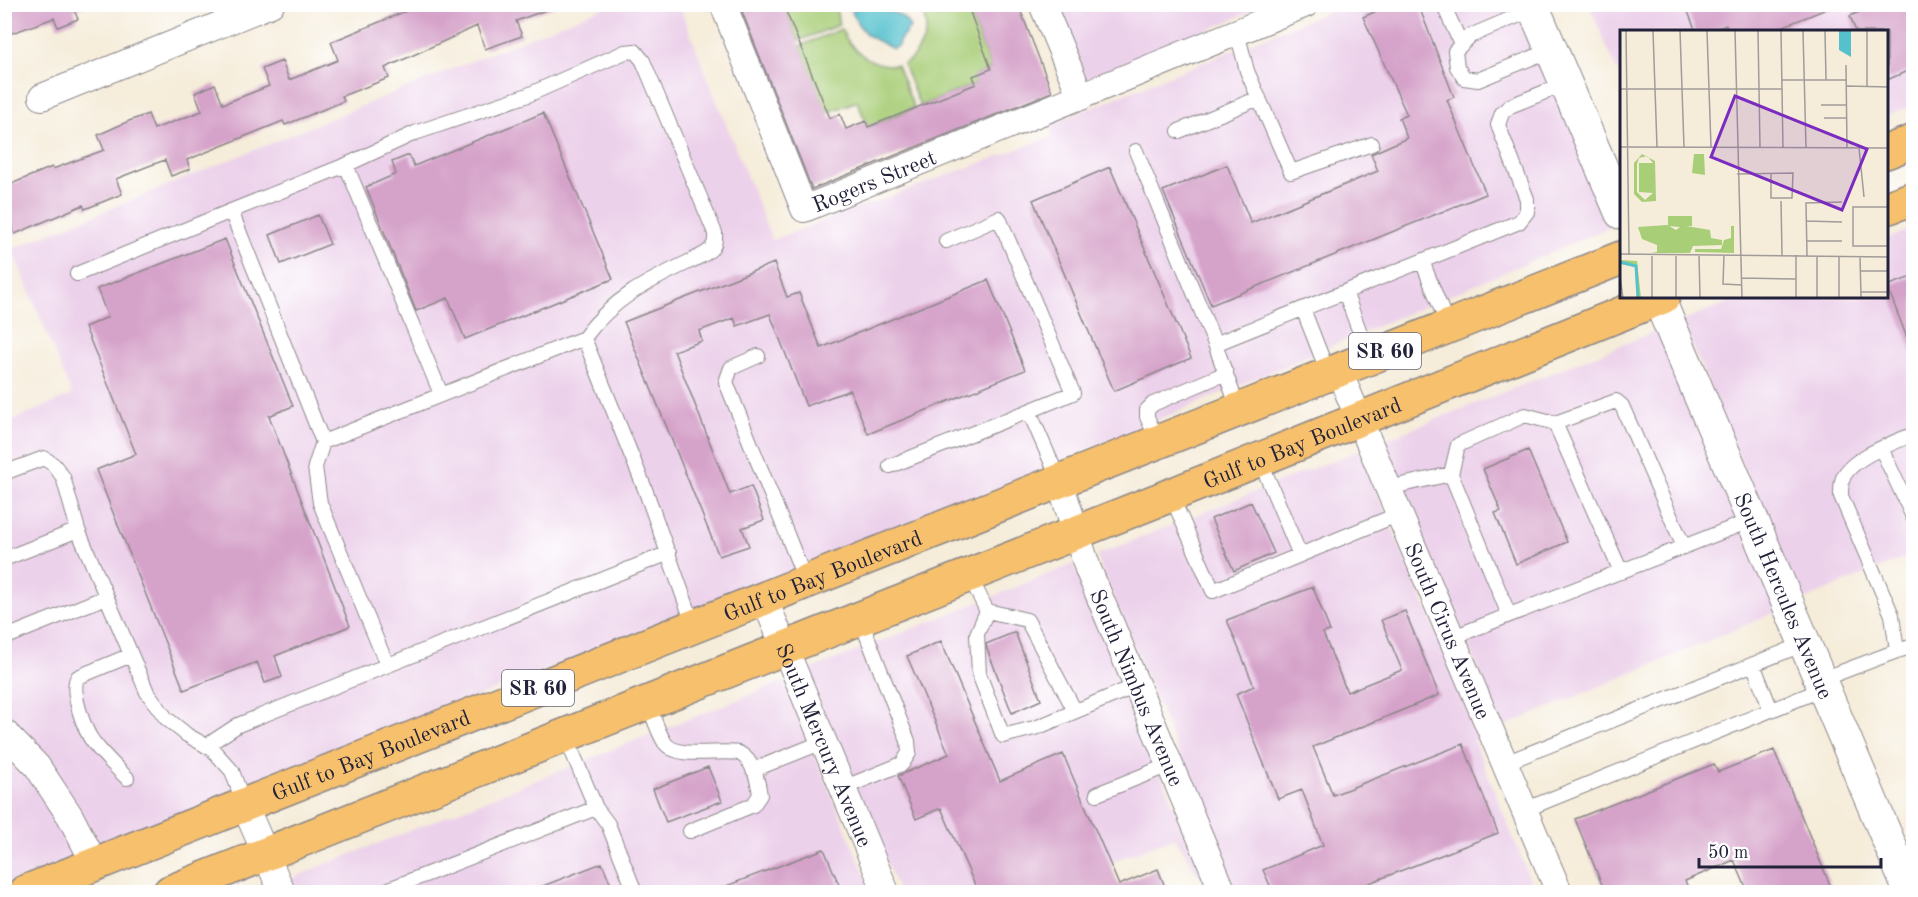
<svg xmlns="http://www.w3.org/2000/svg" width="1918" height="897" viewBox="0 0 1918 897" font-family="'Old Standard TT',serif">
<rect width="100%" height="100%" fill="#fff"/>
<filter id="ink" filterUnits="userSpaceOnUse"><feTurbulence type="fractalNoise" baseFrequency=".0167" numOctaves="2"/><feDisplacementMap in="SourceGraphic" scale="12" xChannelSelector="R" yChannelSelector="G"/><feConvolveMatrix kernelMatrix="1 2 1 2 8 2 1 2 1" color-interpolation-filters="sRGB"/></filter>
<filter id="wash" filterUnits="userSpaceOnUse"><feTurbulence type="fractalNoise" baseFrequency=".008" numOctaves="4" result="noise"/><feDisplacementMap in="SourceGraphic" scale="24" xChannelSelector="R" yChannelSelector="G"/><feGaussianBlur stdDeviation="1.35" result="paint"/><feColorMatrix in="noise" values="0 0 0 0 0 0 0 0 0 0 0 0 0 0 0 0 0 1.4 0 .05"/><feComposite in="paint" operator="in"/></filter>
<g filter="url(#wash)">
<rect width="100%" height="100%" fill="#f5ecd9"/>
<path fill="#ecd1ea" d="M 609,5 L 679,5 L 772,240 L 1053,136 L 1049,125 L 1344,5 L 1519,5 L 1613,226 L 946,510 L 100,847 L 80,809 L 48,759 L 5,713 L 5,423 L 72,395 L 12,249 Z
M 1056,5 L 1268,5 L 1087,79 Z
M 1589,5 L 1913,5 L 1913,105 L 1887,116 L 1886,32 L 1621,32 L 1621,80 Z
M 1913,228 L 1913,554 L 1800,602 L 1682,321 L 1742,297 L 1886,297 L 1887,239 Z
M 1659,330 L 1777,612 L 1503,727 L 1382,441 Z
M 1359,450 L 1480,737 L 1474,740 L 1535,892 L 1237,892 L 1100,565 L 1097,555 Z
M 1074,564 L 1209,892 L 1175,837 L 1036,892 L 899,892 L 807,671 Z
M 784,681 L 872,892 L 295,892 L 289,879 Z
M 4,750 L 28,774 L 59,823 L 77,856 L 5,885 Z"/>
<path fill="#a9ce78" stroke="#66785a" stroke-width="1.5" d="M 967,4 L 991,69 L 974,76 L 976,84 L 920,106 L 903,64 C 915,59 925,42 926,29 C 926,21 923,12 921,5 Z
M 783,5 L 839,5 L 836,9 L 839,25 L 798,41 Z
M 841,29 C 851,51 872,67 897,65 L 914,108 L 868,127 L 857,101 L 827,113 L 800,46 Z"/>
<path fill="#54c1cd" stroke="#3b7284" stroke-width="1.5" d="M 855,5 L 874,5 C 884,16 900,6 910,28 L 899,41 L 898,46 L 893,49 L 868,36 L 858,24 L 852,12 Z"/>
<g id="blocks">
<path fill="#d5a2c9" d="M 4,4 L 85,4 L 85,6 L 74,10 L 78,19 L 58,27 L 54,18 L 4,36 Z
M 423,4 L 553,4 L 554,7 L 516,21 L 522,36 L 485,49 L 477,26 L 385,68 L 389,78 L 342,96 L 344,101 L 285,125 L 283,121 L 187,160 L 190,169 L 171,176 L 165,160 L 146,167 L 116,179 L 122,194 L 85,209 L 83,205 L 15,234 L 4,210 L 4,187 L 52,167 L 53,169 L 104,150 L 98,135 L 129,121 L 148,114 L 154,129 L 202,111 L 195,93 L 215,84 L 223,104 L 269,86 L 262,69 L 282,61 L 289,80 L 338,60 L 331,42 Z
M 739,4 L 783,4 L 830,118 L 840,114 L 846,129 L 866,121 L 868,127 L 976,84 L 973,76 L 991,69 L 967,4 L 1018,4 L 1052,92 L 812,189 Z
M 1393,4 L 1418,4 L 1454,97 L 1447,100 L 1486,194 L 1211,305 L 1163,191 L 1227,165 L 1251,223 L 1378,171 L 1371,154 L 1407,138 L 1399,118 L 1407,115 L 1363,17 Z
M 1685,4 L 1834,4 L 1834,6 L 1769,32 L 1729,32 L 1726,25 L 1708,32 L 1696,32 Z
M 1878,4 L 1914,4 L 1914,68 L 1887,80 L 1887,32 L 1856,32 L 1850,16 Z
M 543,113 L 613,279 L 465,339 L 448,298 L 416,311 L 366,187 L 396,174 L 392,162 L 409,155 L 414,166 Z
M 1110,167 L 1191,358 L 1114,391 L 1033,200 Z
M 318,215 L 330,244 L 281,264 L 270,235 Z
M 225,239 L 293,406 L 269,416 L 350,626 L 275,656 L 282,677 L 265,683 L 257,662 L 184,690 L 96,470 L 136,454 L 85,327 L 108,317 L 97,289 Z
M 774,263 L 787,297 L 799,293 L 821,348 L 988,280 L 1025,370 L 868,434 L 850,390 L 806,406 L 770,314 L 737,326 L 734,318 L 699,331 L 702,341 L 674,351 L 730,494 L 751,486 L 764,520 L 742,528 L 749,546 L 719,556 L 624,322 Z
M 1914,276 L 1914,350 L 1912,351 L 1887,286 Z
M 1528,450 L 1567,542 L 1516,564 L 1495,513 L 1501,511 L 1483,469 Z
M 1251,502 L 1274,553 L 1234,571 L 1211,519 Z
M 1313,587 L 1330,631 L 1323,633 L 1347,692 L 1402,670 L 1381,620 L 1405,611 L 1439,695 L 1313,747 L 1333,795 L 1463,744 L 1498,833 L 1346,892 L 1273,892 L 1263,870 L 1323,845 L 1302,790 L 1278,799 L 1236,694 L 1254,686 L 1227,620 Z
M 1015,632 L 1041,700 L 1012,713 L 987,649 L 986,644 Z
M 941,641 L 1000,781 L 1063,754 L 1119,885 L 1158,869 L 1167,892 L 978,892 L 941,808 L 916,819 L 898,776 L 949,754 L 907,656 Z
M 1774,750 L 1833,892 L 1748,892 L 1734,860 L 1685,881 L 1690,892 L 1605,892 L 1575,819 L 1714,764 L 1718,772 Z
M 708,767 L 722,801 L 666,822 L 653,789 Z
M 824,849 L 842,892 L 714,892 L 713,891 Z
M 602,863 L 614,892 L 530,892 L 530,891 Z"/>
</g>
</g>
<g filter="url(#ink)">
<use href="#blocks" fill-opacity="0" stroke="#8c878a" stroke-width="1.5"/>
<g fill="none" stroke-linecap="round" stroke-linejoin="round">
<g stroke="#8c878a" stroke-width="16">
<path id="service" d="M 1443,4 L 1461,44
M 1536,8 L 1470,36 L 1455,51 L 1457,67 L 1464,78 L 1478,80 L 1551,50
M 1237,32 L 1247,71 L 1291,172 L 1372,144
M 1179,131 L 1259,98
M 1136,151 L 1215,344
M 346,165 L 441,394
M 231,211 L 346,165 L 415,133 L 528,95 L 625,52 L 635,51 L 643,61 L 715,233 C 716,246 712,250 701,256 C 654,279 616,294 584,338
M 946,241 L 999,218 L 1073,393 L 1029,411 L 1059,480
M 1422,261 L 1448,326
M 77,274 L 231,211 L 323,442 L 584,338 L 645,489 L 694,626
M 1345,292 L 1369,357
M 1303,309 L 1328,373
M 758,356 L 731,368 L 726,382 L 806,582
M 1238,408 L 1215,344 L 1519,222 L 1527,212 L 1527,199 L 1498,125 L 1502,113 L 1510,106 L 1565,84
M 1555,423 L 1621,572
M 1914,434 C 1895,442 1847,459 1842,481 C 1841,485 1841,491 1841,496 L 1892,615 L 1897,651 L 1914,646
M 1158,441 L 1147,417 L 1147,410 L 1153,404 L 1226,373
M 323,442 L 315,467 L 320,503 L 387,665
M 1881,448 L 1914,519
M 1260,460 L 1300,555 L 1399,514
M 890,466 L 1029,411
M 4,473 L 44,458 L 54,465 L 63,477 L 78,530 L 147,692 L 166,718 L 187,735 L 212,749 L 232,771 L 244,804
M 1388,488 L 1451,474
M 1171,495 L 1213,591 L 1300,555
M 4,559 L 78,530
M 969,575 L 987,611 L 977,634 L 979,674 L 1003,736 L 1038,727 L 1138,685
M 987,611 L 1027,620 L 1075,711
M 1509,615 L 1451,474 L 1458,445 L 1525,415 L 1555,423 L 1616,401 L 1622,406 L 1684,547
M 4,638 L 106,597
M 1451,638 L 1752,520
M 1753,664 L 1771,710
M 1820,680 L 1897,651
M 648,703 C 653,715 657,731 665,743 C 677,760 719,749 739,753 C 753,760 758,780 760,795 L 753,805 L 690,831
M 206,746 L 238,725 L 669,553
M 1505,763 L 1804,644
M 753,770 L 823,742
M 127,778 C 116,767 104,756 94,743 C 85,732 69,689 78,677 L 131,655
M 843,788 L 902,764 L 909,753 L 908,741 L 860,618
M 1097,794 L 1169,765
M 596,808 L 608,824 L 635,892
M 1524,810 L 1823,689
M 388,892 L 389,889 L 596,808 L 565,735"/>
</g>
<g stroke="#8c878a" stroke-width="28">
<g id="minor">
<path id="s1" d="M 723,4 L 804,209 L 1306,4"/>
<path d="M 1042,4 L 1081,97"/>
<path d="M 42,97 L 271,4"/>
<path id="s2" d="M 1338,369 L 1559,892"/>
<path id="s3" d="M 1059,480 L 1088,569 L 1223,892"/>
<path id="s4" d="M 764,598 L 886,892"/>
<path d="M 4,732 L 37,766 L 70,816 L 95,864"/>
<path d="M 244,804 L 282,892"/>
</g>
</g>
<g stroke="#8c878a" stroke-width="34">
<g id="tertiary">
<path d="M 1532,4 L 1621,213"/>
<path id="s5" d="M 1658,297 L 1910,892"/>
</g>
</g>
<g stroke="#8c878a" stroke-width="36">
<g id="primary">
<path d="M 1886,152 L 1914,141"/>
<path d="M 1886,208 L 1914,198"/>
<path id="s6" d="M 25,892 L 1621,258"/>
<path id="s7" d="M 170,892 L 1171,495 L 1663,297"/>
</g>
</g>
<use href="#service" stroke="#fff" stroke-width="14"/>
<use href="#minor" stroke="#fff" stroke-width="26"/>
<use href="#tertiary" stroke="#fff" stroke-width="32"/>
<use href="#primary" stroke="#f7c06c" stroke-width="33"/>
</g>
</g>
<g text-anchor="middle" stroke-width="6" stroke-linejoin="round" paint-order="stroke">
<g fill="#fff" stroke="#646476" stroke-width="1.5">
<rect x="1349" y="333" width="72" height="36" rx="4.5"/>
<rect x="502" y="670" width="72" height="36" rx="4.5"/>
</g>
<g font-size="21" font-weight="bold" fill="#22223b">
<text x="1385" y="358">SR 60</text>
<text x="538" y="695">SR 60</text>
</g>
<g font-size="22" fill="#22223b" stroke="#fff">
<text dy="8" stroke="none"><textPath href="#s1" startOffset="296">Rogers Street</textPath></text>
<text dy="8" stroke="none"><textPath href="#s7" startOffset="1218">Gulf to Bay Boulevard</textPath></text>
<text dy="8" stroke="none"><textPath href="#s6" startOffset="858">Gulf to Bay Boulevard</textPath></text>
<text dy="8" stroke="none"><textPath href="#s5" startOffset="324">South Hercules Avenue</textPath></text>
<text dy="8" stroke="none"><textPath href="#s2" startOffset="284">South Cirus Avenue</textPath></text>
<text dy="8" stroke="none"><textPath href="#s3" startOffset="222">South Nimbus Avenue</textPath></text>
<text dy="8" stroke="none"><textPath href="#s4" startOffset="159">South Mercury Avenue</textPath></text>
<text dy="8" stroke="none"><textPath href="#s6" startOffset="372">Gulf to Bay Boulevard</textPath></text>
</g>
</g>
<g transform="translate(1620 30)">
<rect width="268" height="268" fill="#f5ecd9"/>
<path d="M 22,124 L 35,131 L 36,171 L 22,172 L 14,164 L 14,133 ZM 27,126 L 33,133 L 19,133 L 19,162 L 33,163 L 25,170 L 17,162 L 17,134 L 19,128 ZM 74,124 L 84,124 L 85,145 L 72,143 ZM 48,186 L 72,186 L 72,196 L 66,196 L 90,200 L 91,208 L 102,210 L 102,215 L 73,216 L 70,223 L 31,223 L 37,222 L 37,215 L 22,209 L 18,197 L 47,195 L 56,200 L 60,197 L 48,196 ZM 111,196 L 114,196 L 114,223 L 75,222 L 75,219 L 101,219 L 104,210 L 111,208 ZM 0,230 L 17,231 L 21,268 L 17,268 L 15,237 L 0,234 Z" fill="#a9ce78" fill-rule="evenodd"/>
<path d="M 219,1 L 231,1 L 231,27 L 219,20 Z" fill="#54c1cd"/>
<path fill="none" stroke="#54c1cd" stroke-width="3" d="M 0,232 L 16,236 L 18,268"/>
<path fill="none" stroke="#a19b9a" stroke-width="1.5" d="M 6,1 L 9,224M 33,1 L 37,117M 60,1 L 64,117M 87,1 L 91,117M 115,1 L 122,268M 138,1 L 140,117M 161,1 L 163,118M 183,1 L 186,118M 205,1 L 206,50M 247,1 L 247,57M 226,35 L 227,118M 162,50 L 226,50M 227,56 L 269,57M 0,59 L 162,59M 201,75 L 227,75M 204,88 L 227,88M 0,117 L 269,118M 239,118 L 244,167M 117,144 L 173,143 L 172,168 L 151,168 L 151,144M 161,171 L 162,225M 269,177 L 233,177 L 233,216 L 269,216M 186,191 L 222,192M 186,211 L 222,211M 0,224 L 269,227M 32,224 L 32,268M 56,224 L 56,268M 79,224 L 80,268M 104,225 L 103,254 L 122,255M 187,226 L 186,173 L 222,172M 197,226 L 197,268M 219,226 L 219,268M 240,226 L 241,268M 241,241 L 269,241M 0,246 L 3,268M 122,248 L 176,249M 241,262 L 269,262M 176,268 L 176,225"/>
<path fill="#7b2cbf" fill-opacity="0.15" stroke="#7b2cbf" stroke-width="3" d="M 115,66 L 247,119 L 222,180 L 91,127 Z"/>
<rect width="268" height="268" fill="none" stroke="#22223b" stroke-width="3"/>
</g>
<rect width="1918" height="897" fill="none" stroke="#fff" stroke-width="24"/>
<path d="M1699 858v9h182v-9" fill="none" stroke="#22223b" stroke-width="3"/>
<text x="1708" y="858" font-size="18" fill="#22223b" stroke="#ffffff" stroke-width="4.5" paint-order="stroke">50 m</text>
</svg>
